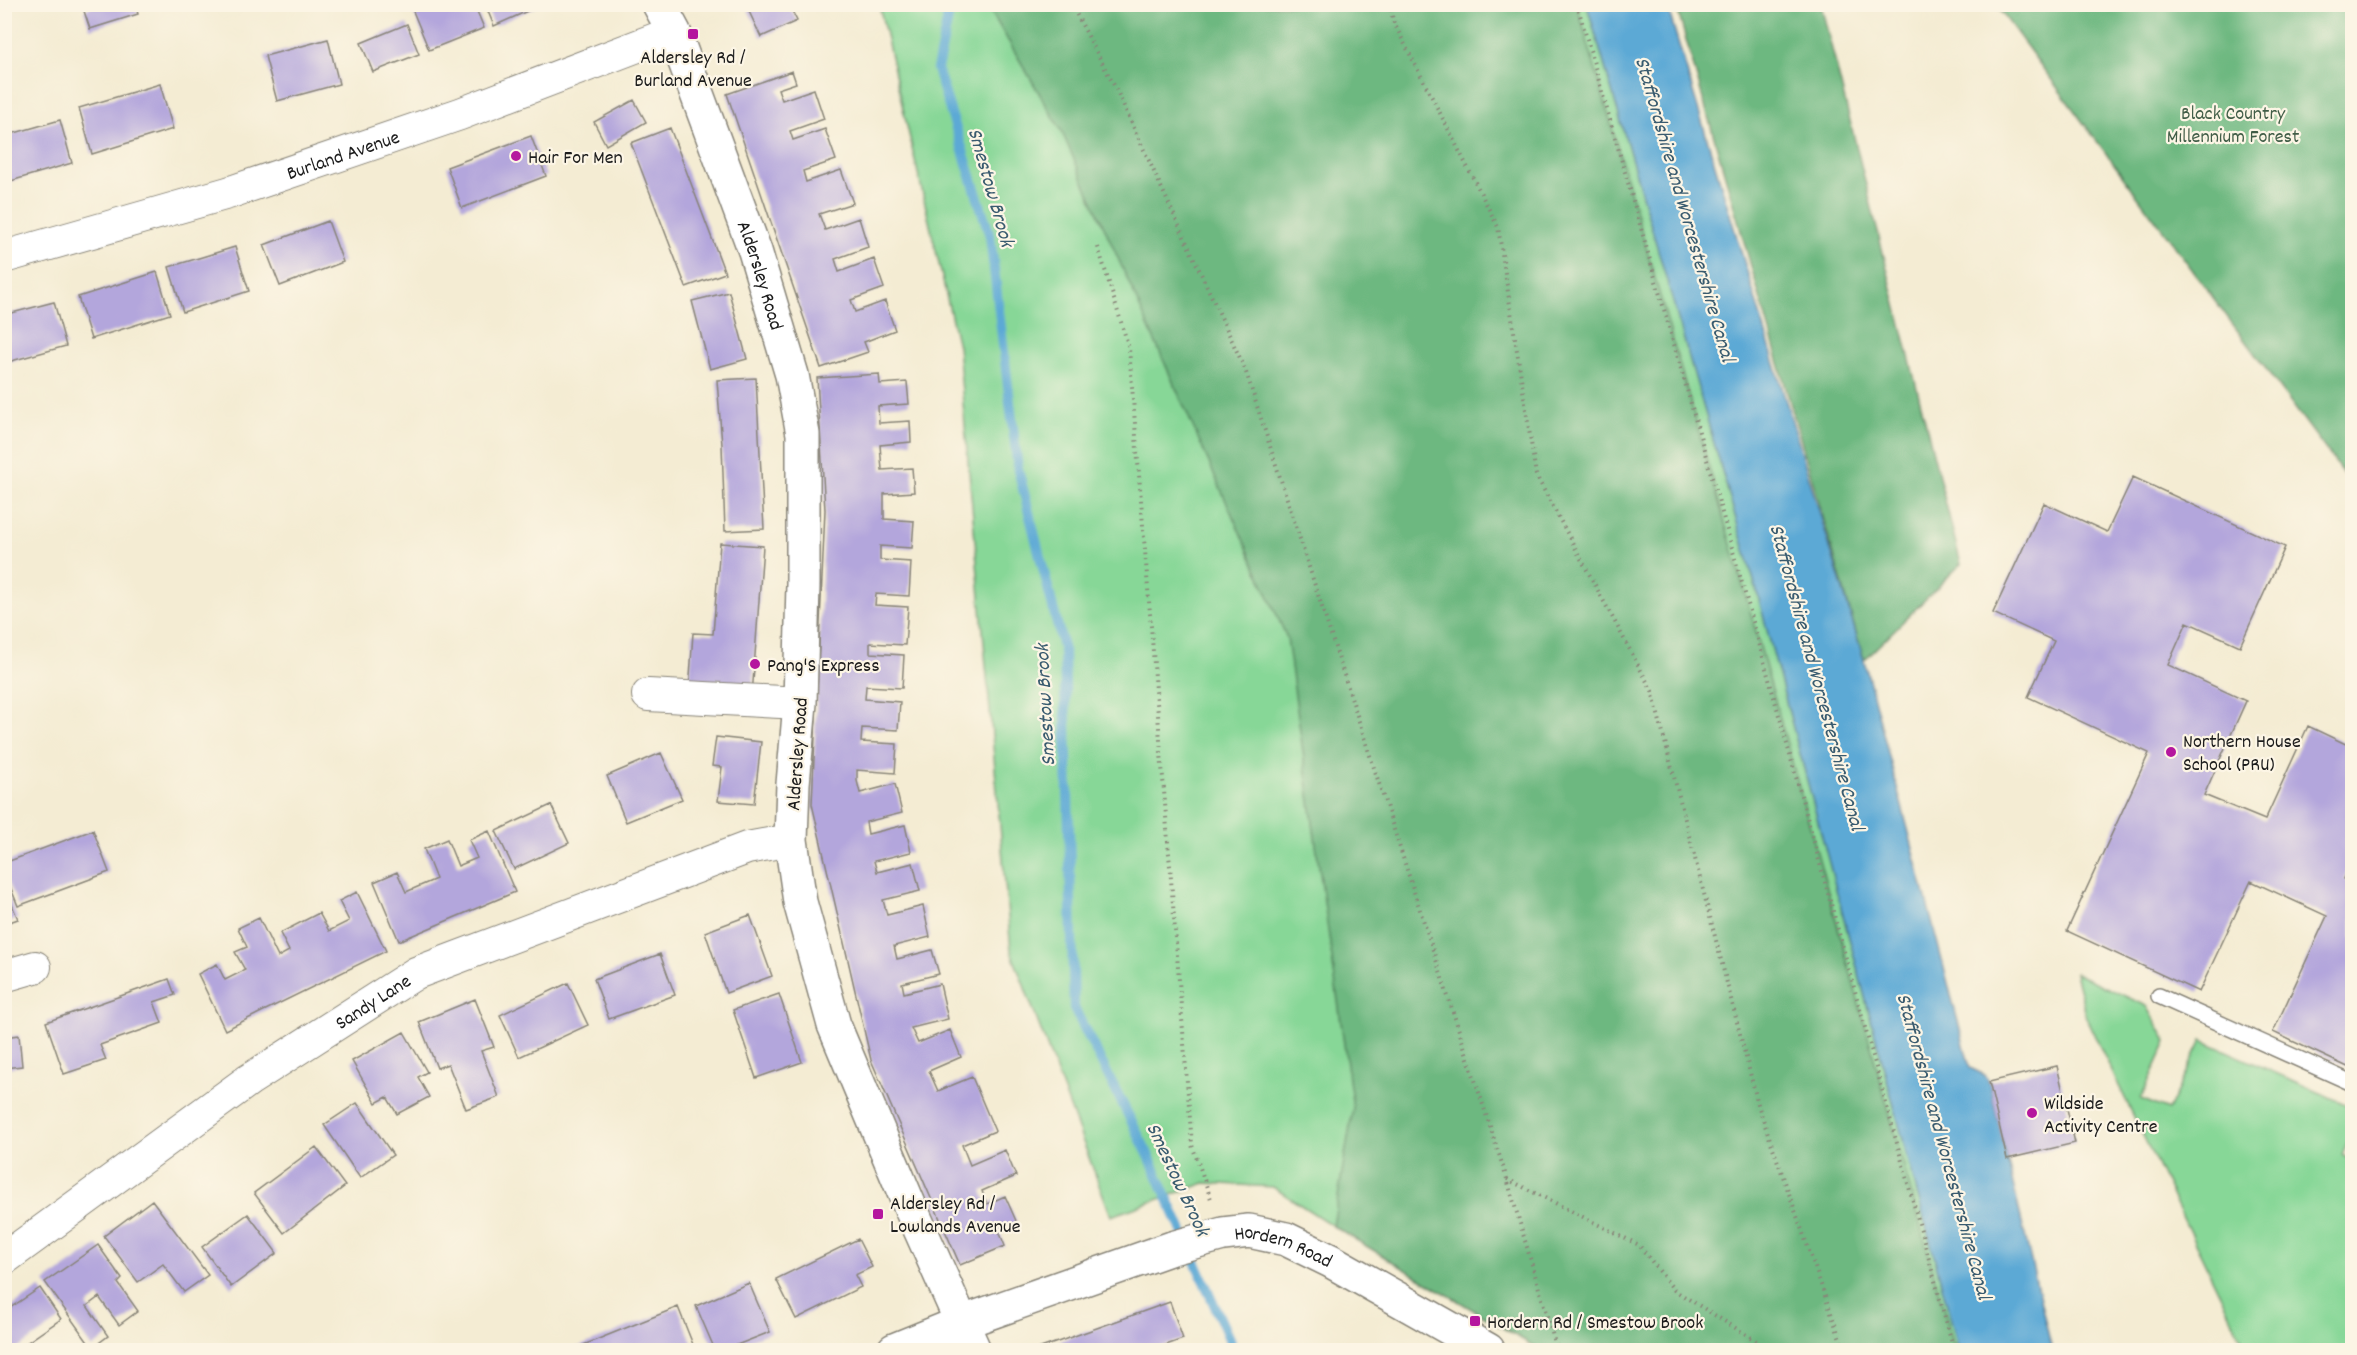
<svg xmlns="http://www.w3.org/2000/svg" width="2357" height="1355" viewBox="0 0 2357 1355" font-family="Dekko,sans-serif">
<rect width="100%" height="100%" fill="#fcf5e5"/>
<filter id="ink" filterUnits="userSpaceOnUse"><feTurbulence type="fractalNoise" baseFrequency=".0167" numOctaves="2"/><feDisplacementMap in="SourceGraphic" scale="12" xChannelSelector="R" yChannelSelector="G"/><feConvolveMatrix kernelMatrix="1 2 1 2 8 2 1 2 1" color-interpolation-filters="sRGB"/></filter>
<filter id="wash" filterUnits="userSpaceOnUse"><feTurbulence type="fractalNoise" baseFrequency=".008" numOctaves="4" result="noise"/><feDisplacementMap in="SourceGraphic" scale="24" xChannelSelector="R" yChannelSelector="G"/><feGaussianBlur stdDeviation="1.35" result="paint"/><feColorMatrix in="noise" values="0 0 0 0 0 0 0 0 0 0 0 0 0 0 0 0 0 1.4 0 .05"/><feComposite in="paint" operator="in"/></filter>
<g filter="url(#wash)">
<rect width="100%" height="100%" fill="#f4ecd3"/>
<path fill="#87d797" stroke="#527a5a" stroke-width="1.5" d="M 879,5 L 1587,5 L 1754,581 L 1959,1350 L 1540,1350 L 1333,1226 L 1273,1187 L 1205,1183 L 1111,1216 L 1011,951 L 958,346 Z
M 2075,973 L 2147,1006 L 2167,1041 L 2141,1099 L 2168,1110 L 2202,1040 L 2352,1107 L 2352,1134 L 2342,1155 L 2352,1161 L 2352,1350 L 2247,1350 L 2088,1022 Z"/>
<path fill="#6db880" stroke="#446a4e" stroke-width="1.5" d="M 987,5 L 1577,5 L 1756,632 L 1955,1350 L 1540,1350 L 1333,1226 L 1353,1108 L 1287,638 L 1061,130 Z
M 1676,5 L 1821,5 L 1961,564 L 1864,660 Z
M 1996,5 L 2352,5 L 2352,485 Z"/>
<path fill="#5ca9d5" stroke="#3c6278" stroke-width="1.5" d="M 1587,5 L 1667,5 L 1864,660 L 1970,1068 L 1985,1075 L 1989,1082 L 2052,1350 L 1959,1350 L 1754,581 Z"/>
<g fill="none" stroke-linecap="round" stroke-linejoin="round">
<path stroke="#5ca9d5" stroke-width="10" d="M 940,4 L 948,18 L 937,69 L 990,236 L 1018,469 L 1064,651 L 1074,1008 L 1149,1156 L 1234,1350"/>
</g>
<g id="blocks">
<path fill="#b3a6dc" d="M 94,4 L 135,4 L 138,14 L 90,29 L 84,11 Z
M 410,4 L 474,4 L 484,28 L 429,50 Z
M 485,4 L 543,4 L 494,26 Z
M 746,5 L 789,5 L 797,21 L 761,37 Z
M 407,24 L 419,54 L 373,72 L 361,43 Z
M 328,39 L 339,84 L 277,101 L 265,56 Z
M 792,71 L 796,83 L 778,89 L 782,100 L 814,89 L 824,119 L 790,131 L 793,140 L 825,129 L 836,160 L 803,171 L 806,182 L 841,170 L 853,203 L 819,214 L 825,230 L 859,218 L 868,247 L 835,259 L 839,272 L 874,259 L 884,288 L 851,300 L 855,312 L 885,301 L 895,330 L 864,342 L 868,352 L 821,368 L 727,94 Z
M 160,84 L 173,129 L 92,154 L 79,108 Z
M 634,100 L 646,122 L 606,145 L 594,122 Z
M 60,120 L 72,163 L 4,183 L 4,136 Z
M 670,128 L 725,273 L 686,287 L 631,143 Z
M 531,136 L 546,176 L 462,208 L 447,167 Z
M 328,221 L 343,262 L 280,286 L 264,245 Z
M 235,247 L 249,291 L 183,312 L 169,267 Z
M 157,272 L 170,314 L 91,339 L 78,297 Z
M 729,292 L 747,359 L 710,369 L 692,301 Z
M 54,302 L 66,346 L 4,363 L 4,315 Z
M 879,374 L 880,384 L 907,382 L 909,404 L 878,406 L 879,423 L 910,421 L 911,442 L 880,445 L 882,470 L 912,468 L 914,492 L 884,494 L 884,519 L 914,521 L 912,548 L 880,546 L 880,560 L 911,562 L 909,596 L 876,594 L 875,605 L 908,607 L 905,645 L 870,643 L 870,653 L 904,655 L 902,688 L 866,686 L 865,699 L 900,702 L 898,730 L 862,728 L 861,742 L 897,744 L 895,773 L 857,770 L 857,781 L 860,793 L 895,784 L 902,813 L 866,822 L 868,834 L 905,825 L 911,852 L 874,861 L 877,872 L 913,863 L 920,891 L 883,900 L 887,915 L 923,906 L 930,937 L 894,946 L 897,959 L 932,950 L 939,974 L 902,983 L 904,993 L 940,984 L 948,1019 L 911,1028 L 918,1043 L 950,1030 L 961,1057 L 929,1071 L 938,1091 L 972,1077 L 995,1131 L 962,1145 L 970,1165 L 1005,1150 L 1016,1176 L 982,1191 L 987,1204 L 1005,1196 L 1017,1223 L 999,1231 L 1005,1246 L 960,1265 L 871,1060 L 812,804 L 825,510 L 817,378 Z
M 756,378 L 764,529 L 725,531 L 722,445 L 717,380 Z
M 2133,477 L 2285,547 L 2240,646 L 2187,622 L 2168,665 L 2246,701 L 2204,795 L 2265,820 L 2308,726 L 2352,747 L 2352,859 L 2344,879 L 2352,883 L 2352,1069 L 2273,1032 L 2327,916 L 2251,881 L 2199,992 L 2067,931 L 2149,753 L 2028,697 L 2054,641 L 1993,613 L 2044,503 L 2107,532 Z
M 720,543 L 763,546 L 752,696 L 689,692 L 693,633 L 713,634 Z
M 716,737 L 761,742 L 754,804 L 718,801 L 722,767 L 712,766 Z
M 661,753 L 682,799 L 626,822 L 607,776 Z
M 551,805 L 569,843 L 514,869 L 496,831 Z
M 93,830 L 109,872 L 18,906 L 4,871 L 4,863 Z
M 489,831 L 515,892 L 399,941 L 374,882 L 397,872 L 406,892 L 436,879 L 424,849 L 447,839 L 458,866 L 477,858 L 469,840 Z
M 4,886 L 18,919 L 4,924 Z
M 357,892 L 386,951 L 225,1030 L 198,974 L 217,964 L 225,980 L 245,970 L 235,952 L 247,947 L 238,928 L 259,918 L 278,957 L 289,951 L 280,933 L 319,913 L 329,931 L 349,921 L 339,901 Z
M 750,915 L 772,976 L 726,993 L 705,932 Z
M 660,954 L 675,995 L 609,1019 L 594,979 Z
M 169,979 L 175,995 L 154,1002 L 162,1023 L 100,1045 L 106,1060 L 64,1074 L 46,1022 Z
M 568,983 L 588,1025 L 519,1057 L 500,1015 Z
M 779,994 L 802,1062 L 756,1078 L 733,1010 Z
M 475,999 L 494,1047 L 481,1051 L 499,1097 L 466,1109 L 448,1064 L 437,1068 L 419,1022 Z
M 404,1032 L 427,1072 L 418,1077 L 429,1097 L 397,1114 L 387,1097 L 376,1103 L 352,1061 Z
M 19,1035 L 22,1066 L 4,1068 L 4,1037 Z
M 2057,1066 L 2075,1143 L 2007,1159 L 1989,1082 Z
M 357,1103 L 393,1155 L 360,1178 L 324,1125 Z
M 316,1147 L 345,1186 L 284,1233 L 254,1193 Z
M 152,1200 L 208,1275 L 184,1292 L 163,1264 L 138,1282 L 104,1236 Z
M 248,1214 L 277,1253 L 231,1287 L 202,1247 Z
M 858,1239 L 872,1267 L 855,1275 L 861,1287 L 796,1319 L 776,1279 Z
M 98,1245 L 122,1279 L 118,1283 L 138,1311 L 119,1325 L 99,1297 L 87,1306 L 108,1336 L 92,1348 L 45,1282 Z
M 749,1283 L 770,1332 L 724,1350 L 715,1350 L 696,1306 Z
M 40,1288 L 61,1319 L 16,1350 L 5,1350 L 4,1312 Z
M 1170,1302 L 1183,1339 L 1152,1350 L 1035,1350 Z
M 678,1307 L 694,1347 L 687,1350 L 571,1350 Z"/>
</g>
</g>
<g filter="url(#ink)">
<use href="#blocks" fill-opacity="0" stroke="#888478" stroke-width="1.5"/>
<g fill="none" stroke-linecap="round" stroke-linejoin="round">
<g stroke="#888478" stroke-width="18">
<path id="service" d="M 2159,996 L 2352,1083"/>
</g>
<g stroke="#888478" stroke-width="34">
<g id="minor">
<path id="s1" d="M 4,257 L 228,193 L 460,114 L 674,32"/>
<path d="M 648,695 L 800,703"/>
<path d="M 4,976 L 35,967"/>
<path id="s2" d="M 4,1259 L 249,1080 L 416,973 L 747,848 L 791,840"/>
</g>
</g>
<g stroke="#888478" stroke-width="36">
<g id="tertiary">
<path id="s3" d="M 659,4 L 674,32 L 755,251 L 792,375 L 803,434 L 803,584 L 800,703 L 793,784 L 791,840 L 800,902 L 834,1025 L 911,1209 L 974,1350"/>
<path id="s4" d="M 894,1350 L 963,1322 L 1172,1248 L 1223,1234 L 1249,1231 L 1286,1239 L 1331,1261 L 1488,1350"/>
</g>
</g>
<path stroke="#888478" stroke-width="4" stroke-dasharray="1.5 4.5" stroke-linecap="butt" d="M 1071,4 L 1115,87 L 1245,369 L 1507,1179 L 1557,1350
M 1390,4 L 1393,21 L 1498,227 L 1536,475 L 1652,691 L 1759,1108 L 1844,1350
M 1577,4 L 1756,632 L 1954,1350
M 1098,247 L 1129,348 L 1192,1145 L 1212,1202
M 1507,1179 L 1639,1245 L 1674,1290 L 1771,1350"/>
<use href="#service" stroke="#fff" stroke-width="15"/>
<use href="#minor" stroke="#fff" stroke-width="32"/>
<use href="#tertiary" stroke="#fff" stroke-width="33"/>
</g>
</g>
<g fill="#b5179e" stroke="#fcf5e5" stroke-width="2">
<rect x="687" y="28" width="12" height="12" rx="3"/>
<circle cx="516" cy="156" r="6"/>
<circle cx="755" cy="664" r="6"/>
<circle cx="2171" cy="752" r="6"/>
<circle cx="2032" cy="1113" r="6"/>
<rect x="872" y="1208" width="12" height="12" rx="3"/>
<rect x="1469" y="1315" width="12" height="12" rx="3"/>
</g>
<g text-anchor="middle" stroke-width="4.5" stroke-linejoin="round" paint-order="stroke">
<g font-size="20" fill="#1c1c1c" stroke="#fcf5e5" text-anchor="start">
<text x="693" y="63" text-anchor="middle">Aldersley Rd /<tspan x="693" dy="23">Burland Avenue</tspan></text>
<text x="528" y="163">Hair For Men</text>
<text x="767" y="671">Pang'S Express</text>
<text x="2183" y="747">Northern House<tspan x="2183" dy="23">School (PRU)</tspan></text>
<text x="2044" y="1109">Wildside<tspan x="2044" dy="23">Activity Centre</tspan></text>
<text x="890" y="1209">Aldersley Rd /<tspan x="890" dy="23">Lowlands Avenue</tspan></text>
<text x="1487" y="1328">Hordern Rd / Smestow Brook</text>
</g>
<g font-size="20" fill="#415d47" stroke="#fcf5e5">
<text x="2233" y="119">Black Country<tspan x="2233" dy="23">Millennium Forest</tspan></text>
</g>
<g font-size="20" fill="#1c1c1c" stroke="#fcf5e5">
<text dy="7" stroke="none"><textPath href="#s1" startOffset="354">Burland Avenue</textPath></text>
<text dy="7" stroke="none"><textPath href="#s3" startOffset="290">Aldersley Road</textPath></text>
<text transform="translate(796 754) rotate(-86)" y="7">Aldersley Road</text>
<text dy="7" stroke="none"><textPath href="#s2" startOffset="450">Sandy Lane</textPath></text>
<text dy="7" stroke="none"><textPath href="#s4" startOffset="412">Hordern Road</textPath></text>
</g>
<g font-size="21" font-style="italic" fill="#395b6f" stroke="#fcf5e5">
<text transform="translate(992 187) rotate(74)" y="7">Smestow Brook</text>
<text transform="translate(1686 209) rotate(74)" y="7">Staffordshire and Worcestershire Canal</text>
<text transform="translate(1818 677) rotate(75)" y="7">Staffordshire and Worcestershire Canal</text>
<text transform="translate(1044 705) rotate(-93)" y="7">Smestow Brook</text>
<text transform="translate(1945 1146) rotate(75)" y="7">Staffordshire and Worcestershire Canal</text>
<text transform="translate(1179 1179) rotate(65)" y="7">Smestow Brook</text>
</g>
</g>
<rect width="2357" height="1355" fill="none" stroke="#fcf5e5" stroke-width="24"/>
</svg>
